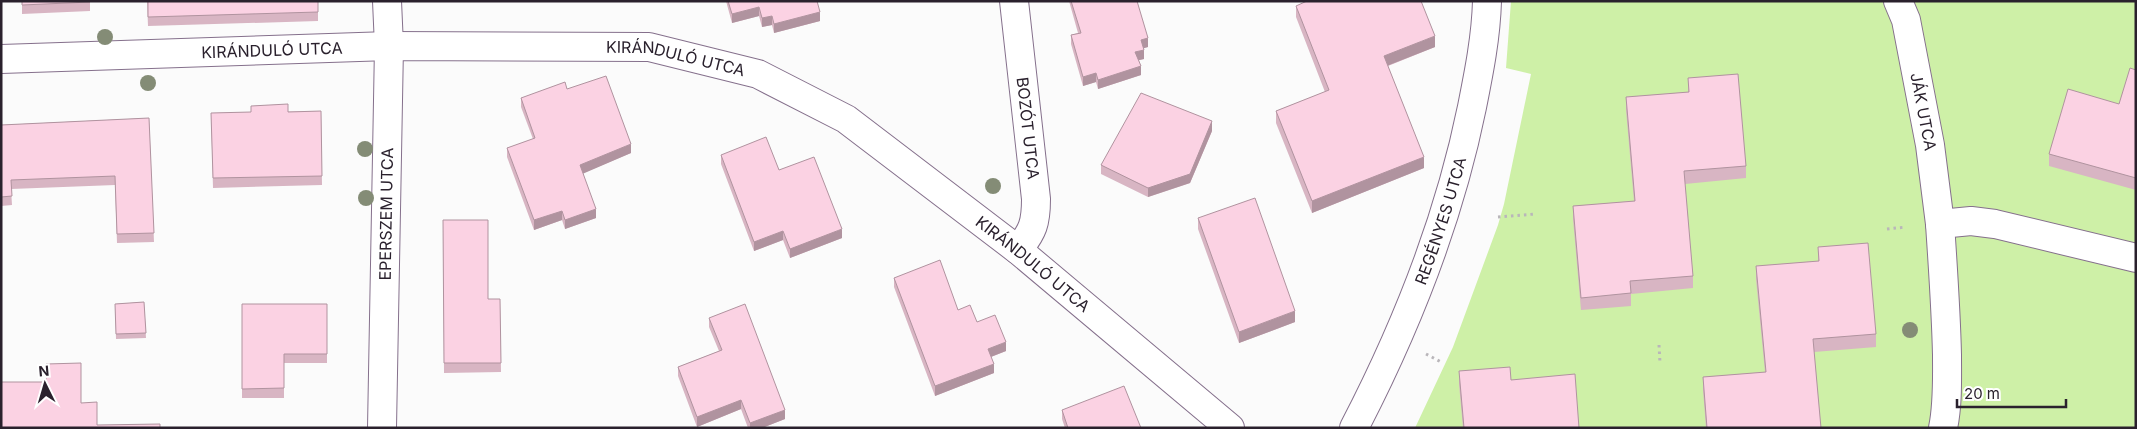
<svg xmlns="http://www.w3.org/2000/svg" width="2137" height="429" viewBox="0 0 2137 429" font-family="Inter,sans-serif">
<rect width="100%" height="100%" fill="#fbfbfb"/>
<path fill="#cef0a7" d="M 1511,1 L 2136,1 L 2136,428 L 1415,428 L 1453,347 L 1498,225 L 1504,204 L 1531,74 L 1506,68 Z"/>
<g fill="none" stroke-linecap="round" stroke-linejoin="round">
<g stroke="#85708c" stroke-width="30">
<g id="minor">
<path id="s1" d="M 1014,1 L 1036,199 C 1036,223 1033,231 1018,250"/>
<path id="s2" d="M 1898,1 L 1906,20 L 1930,145 L 1940,224 L 1971,221 L 1995,224 L 2136,258"/>
<path id="s3" d="M 1,59 L 389,46 L 649,47 L 758,74 L 846,119 L 1018,250 L 1230,428"/>
<path d="M 1940,224 C 1943,268 1946,311 1947,355 C 1947,379 1948,404 1943,428"/>
<path id="s4" d="M 382,428 L 389,46 L 387,1"/>
<path id="s5" d="M 1354,428 C 1407,326 1449,220 1472,107 C 1479,72 1486,37 1487,1"/>
</g>
</g>
<path stroke="#b9b6ba" stroke-width="3" stroke-dasharray="2.5 4" stroke-linecap="butt" d="M 1498,217 L 1535,214
M 1887,229 L 1906,227
M 1659,345 L 1660,363
M 1426,354 L 1443,363"/>
<use href="#minor" stroke="#fff" stroke-width="28"/>
</g>
<g fill="#848c76">
<circle cx="105" cy="37" r="8"/>
<circle cx="148" cy="83" r="8"/>
<circle cx="365" cy="149" r="8"/>
<circle cx="993" cy="186" r="8"/>
<circle cx="366" cy="198" r="8"/>
<circle cx="1910" cy="330" r="8"/>
</g>
<path fill="#d8b5c3" d="M 22,1 L 90,1 L 90,11 L 22,14 Z
M 147,1 L 318,1 L 318,21 L 148,26 Z
M 726,1 L 817,1 L 820,21 L 774,33 L 772,25 L 762,27 L 759,16 L 732,23 Z
M 1069,1 L 1137,1 L 1148,47 L 1143,48 L 1144,59 L 1139,60 L 1141,75 L 1098,89 L 1096,82 L 1083,86 L 1071,44 L 1071,35 L 1078,33 Z
M 1296,6 L 1435,47 L 1388,66 L 1424,168 L 1312,213 L 1276,123 L 1276,111 L 1325,92 L 1296,17 Z
M 2136,70 L 2136,190 L 2049,166 L 2049,154 L 2119,104 Z
M 1688,78 L 1746,166 L 1746,178 L 1685,184 L 1693,276 L 1693,288 L 1631,294 L 1631,306 L 1581,310 L 1573,219 L 1573,206 L 1634,201 L 1626,110 L 1626,97 L 1688,92 Z
M 567,89 L 631,153 L 583,173 L 596,218 L 565,229 L 562,220 L 534,230 L 507,157 L 507,148 L 533,139 L 521,107 L 521,98 Z
M 321,111 L 322,185 L 213,188 L 211,113 Z
M 149,118 L 154,242 L 117,243 L 115,185 L 11,189 L 12,205 L 1,206 L 1,125 Z
M 1212,131 L 1190,183 L 1148,197 L 1101,174 L 1101,165 Z
M 721,155 L 779,170 L 842,238 L 790,258 L 783,240 L 754,251 L 721,164 Z
M 1198,218 L 1295,322 L 1239,343 L 1198,229 Z
M 443,220 L 488,299 L 500,299 L 501,372 L 444,373 Z
M 1818,247 L 1876,334 L 1876,347 L 1814,352 L 1821,428 L 1706,428 L 1703,390 L 1703,377 L 1765,372 L 1756,279 L 1756,266 L 1818,261 Z
M 894,278 L 958,310 L 1006,351 L 991,357 L 994,373 L 935,396 L 894,287 Z
M 144,302 L 146,338 L 116,339 L 115,304 Z
M 242,304 L 327,304 L 327,363 L 284,363 L 284,398 L 242,398 Z
M 709,318 L 785,419 L 762,428 L 748,428 L 741,409 L 697,427 L 678,376 L 678,367 L 719,351 L 709,327 Z
M 1459,371 L 1511,380 L 1579,428 L 1463,428 L 1459,384 Z
M 1062,410 L 1141,428 L 1065,428 L 1062,419 Z"/>
<path fill="#b0939f" d="M 759,7 L 759,16 L 732,23 L 732,14 Z
M 820,12 L 820,21 L 774,33 L 774,24 Z
M 772,16 L 772,25 L 762,27 L 762,18 Z
M 1435,36 L 1435,47 L 1384,67 L 1384,56 Z
M 1148,38 L 1148,47 L 1141,49 L 1141,40 Z
M 1144,50 L 1144,59 L 1135,61 L 1135,52 Z
M 1141,66 L 1141,75 L 1098,89 L 1098,80 Z
M 1096,73 L 1096,82 L 1083,86 L 1083,77 Z
M 1212,121 L 1212,131 L 1190,183 L 1148,197 L 1148,188 Z
M 631,144 L 631,153 L 580,175 L 580,165 Z
M 1424,157 L 1424,168 L 1312,213 L 1312,201 Z
M 596,209 L 596,218 L 565,229 L 565,220 Z
M 562,211 L 562,220 L 534,230 L 534,220 Z
M 842,229 L 842,238 L 790,258 L 790,249 Z
M 783,231 L 783,240 L 754,251 L 754,242 Z
M 1295,311 L 1295,322 L 1239,343 L 1239,332 Z
M 1006,342 L 1006,351 L 988,358 L 988,349 Z
M 994,364 L 994,373 L 935,396 L 935,386 Z
M 741,400 L 741,409 L 697,427 L 697,417 Z
M 785,410 L 785,419 L 762,428 L 750,428 L 750,423 Z"/>
<path fill="#fbd2e3" stroke="#b0939f" d="M 22,1 L 90,1 L 90,2 L 22,5 Z
M 148,1 L 318,1 L 318,12 L 148,17 Z
M 728,1 L 817,1 L 820,12 L 774,24 L 772,16 L 762,18 L 759,7 L 732,14 Z
M 1071,1 L 1137,1 L 1148,38 L 1141,40 L 1144,50 L 1135,52 L 1141,66 L 1098,80 L 1096,73 L 1083,77 L 1071,35 L 1081,33 Z
M 1307,1 L 1421,1 L 1435,36 L 1384,56 L 1424,157 L 1312,201 L 1276,111 L 1329,90 L 1296,6 Z
M 2130,68 L 2136,70 L 2136,178 L 2049,154 L 2068,89 L 2119,104 Z
M 1738,74 L 1746,166 L 1684,171 L 1693,276 L 1630,281 L 1631,293 L 1581,298 L 1573,206 L 1635,201 L 1626,97 L 1689,92 L 1688,78 Z
M 606,76 L 631,144 L 580,165 L 596,209 L 565,220 L 562,211 L 534,220 L 507,148 L 535,138 L 521,98 L 565,82 L 567,89 Z
M 1141,93 L 1212,121 L 1190,174 L 1148,188 L 1101,165 Z
M 288,104 L 288,112 L 321,111 L 322,176 L 213,178 L 211,113 L 251,112 L 251,106 Z
M 149,118 L 154,233 L 117,234 L 115,176 L 11,180 L 12,196 L 1,197 L 1,125 Z
M 766,137 L 779,170 L 814,157 L 842,229 L 790,249 L 783,231 L 754,242 L 721,155 Z
M 1255,198 L 1295,311 L 1239,332 L 1198,218 Z
M 443,220 L 488,220 L 488,299 L 500,299 L 501,363 L 444,363 Z
M 1868,243 L 1876,334 L 1813,339 L 1821,428 L 1707,428 L 1703,377 L 1766,372 L 1756,266 L 1819,261 L 1818,247 Z
M 940,260 L 958,310 L 970,305 L 977,322 L 995,315 L 1006,342 L 988,349 L 994,364 L 935,386 L 894,278 Z
M 144,302 L 146,333 L 116,334 L 115,304 Z
M 242,304 L 327,304 L 327,354 L 284,354 L 284,388 L 242,389 Z
M 745,304 L 785,410 L 750,423 L 741,400 L 697,417 L 678,367 L 722,350 L 709,318 Z
M 81,363 L 81,403 L 97,402 L 97,425 L 160,424 L 160,428 L 1,428 L 1,382 L 46,382 L 46,364 Z
M 1510,367 L 1511,380 L 1575,374 L 1579,428 L 1464,428 L 1459,371 Z
M 1124,386 L 1141,428 L 1068,428 L 1062,410 Z"/>
<g text-anchor="middle" stroke-width="5" stroke-linejoin="round" paint-order="stroke">
<g font-size="16" fill="#2a212d" stroke="#fff">
<text dy="6" stroke="none"><textPath href="#s3" startOffset="271">KIRÁNDULÓ UTCA</textPath></text>
<text dy="6" stroke="none"><textPath href="#s3" startOffset="676">KIRÁNDULÓ UTCA</textPath></text>
<text dy="6" stroke="none"><textPath href="#s2" startOffset="114">JÁK UTCA</textPath></text>
<text dy="6" stroke="none"><textPath href="#s1" startOffset="128">BOZÓT UTCA</textPath></text>
<text dy="6" stroke="none"><textPath href="#s4" startOffset="214">EPERSZEM UTCA</textPath></text>
<text dy="6" stroke="none"><textPath href="#s5" startOffset="225">REGÉNYES UTCA</textPath></text>
<text dy="6" stroke="none"><textPath href="#s3" startOffset="1096">KIRÁNDULÓ UTCA</textPath></text>
</g>
</g>
<rect width="2137" height="429" fill="none" stroke="#2a212d" stroke-width="5"/>
<g transform="translate(45 384) rotate(355)" stroke="#ffffff" stroke-width="4" paint-order="stroke">
<path d="M0-4L9 19L0 12L-9 19Z" fill="#2a212d"/>
<text y="-8" font-size="14" font-weight="bold" text-anchor="middle" fill="#2a212d">N</text>
</g>
<path d="M1957 399v8h109v-8" fill="none" stroke="#2a212d" stroke-width="2.5"/>
<text x="1964" y="399" font-size="15" fill="#2a212d" stroke="#ffffff" stroke-width="4" paint-order="stroke">20 m</text>
</svg>
